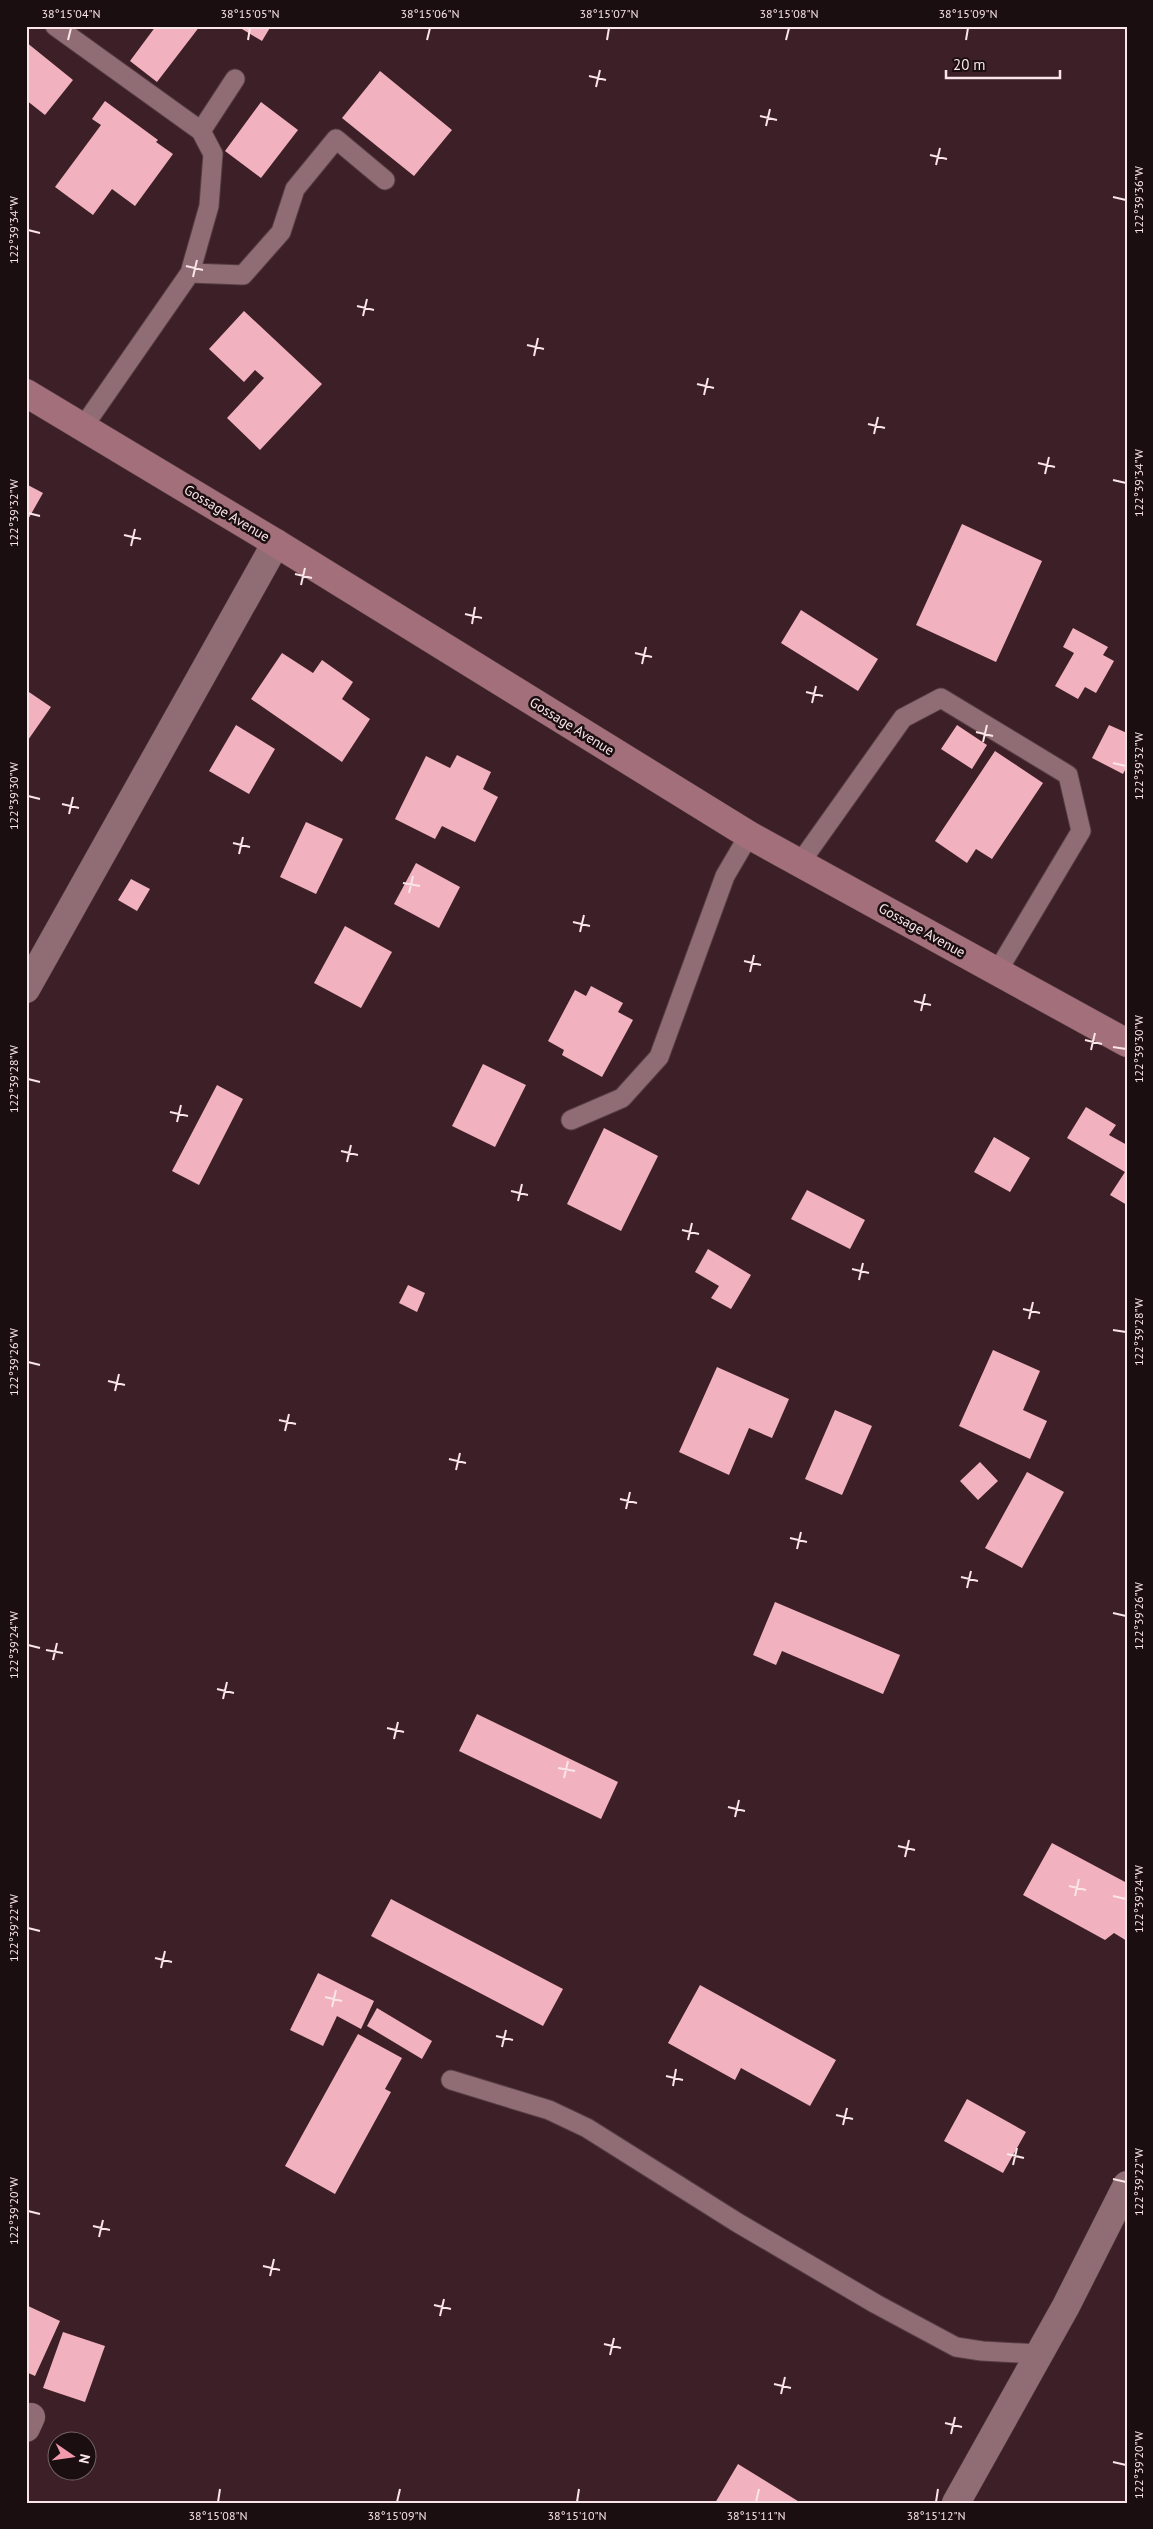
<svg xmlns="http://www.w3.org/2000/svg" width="1153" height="2529" viewBox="0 0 1153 2529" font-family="'PT Sans',sans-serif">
<rect width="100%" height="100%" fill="#3d2027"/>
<path fill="#f2b1be" d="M 156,26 L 200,26 L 157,82 L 130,61 Z
M 237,26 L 271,26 L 262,41 Z
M 26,42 L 73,80 L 45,115 L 26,100 Z
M 380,71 L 452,130 L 414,176 L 342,118 Z
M 105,101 L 158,140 L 156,142 L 173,154 L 135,206 L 112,189 L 93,215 L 55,187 L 101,125 L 92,119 Z
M 261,102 L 298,130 L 261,178 L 225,151 Z
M 244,311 L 322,384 L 260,450 L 227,418 L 264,378 L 255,370 L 244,382 L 209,349 Z
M 26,484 L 43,493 L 26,523 Z
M 962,524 L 1042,561 L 996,662 L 916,625 Z
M 801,610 L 878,659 L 858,691 L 781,643 Z
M 1073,628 L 1108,647 L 1103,655 L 1114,661 L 1096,693 L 1085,687 L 1078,699 L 1055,686 L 1074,653 L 1063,647 Z
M 282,653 L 313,673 L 322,660 L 353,682 L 342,699 L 370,719 L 342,762 L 251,699 Z
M 26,690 L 51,707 L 26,743 Z
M 236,725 L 275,749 L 249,794 L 209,771 Z
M 957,725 L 987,745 L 972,769 L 941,749 Z
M 1109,725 L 1127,733 L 1127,766 L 1123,774 L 1092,758 Z
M 995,751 L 1043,783 L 992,859 L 976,849 L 967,863 L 935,841 Z
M 457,755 L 491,772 L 483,789 L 498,797 L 475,842 L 442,826 L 435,839 L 395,819 L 426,756 L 450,768 Z
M 306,822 L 343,839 L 316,894 L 280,877 Z
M 416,863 L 460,887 L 439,928 L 394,904 Z
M 131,879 L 150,889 L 137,911 L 118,900 Z
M 345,926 L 392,952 L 361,1008 L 314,983 Z
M 591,986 L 623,1003 L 618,1012 L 633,1020 L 602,1077 L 562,1055 L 564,1050 L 548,1041 L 575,990 L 586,996 Z
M 483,1064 L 526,1085 L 495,1147 L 452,1126 Z
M 217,1085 L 243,1099 L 199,1185 L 172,1171 Z
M 1086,1107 L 1116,1125 L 1109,1135 L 1127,1145 L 1127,1205 L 1110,1195 L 1125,1172 L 1067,1138 Z
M 604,1128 L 658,1156 L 621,1231 L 567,1204 Z
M 994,1137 L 1030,1158 L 1010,1192 L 974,1172 Z
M 807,1190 L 865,1220 L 850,1249 L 791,1219 Z
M 708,1249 L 751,1275 L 731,1309 L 711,1298 L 719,1286 L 695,1272 Z
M 408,1285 L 425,1293 L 417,1312 L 399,1303 Z
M 993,1350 L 1040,1371 L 1023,1410 L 1047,1421 L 1030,1459 L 959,1426 Z
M 717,1367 L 789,1399 L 772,1438 L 749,1428 L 729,1475 L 679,1452 Z
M 835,1410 L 872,1426 L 842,1495 L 805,1479 Z
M 980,1462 L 998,1481 L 978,1500 L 960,1481 Z
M 1027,1472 L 1064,1492 L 1022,1568 L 985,1548 Z
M 775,1602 L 900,1655 L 883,1694 L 782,1651 L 776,1665 L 753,1655 Z
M 477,1714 L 618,1782 L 601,1819 L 459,1751 Z
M 1052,1843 L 1127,1883 L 1127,1941 L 1114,1933 L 1105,1940 L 1023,1895 Z
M 391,1899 L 563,1989 L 543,2026 L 371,1936 Z
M 318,1973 L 374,2001 L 361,2029 L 337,2016 L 323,2046 L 290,2030 Z
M 700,1985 L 836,2060 L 810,2106 L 741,2068 L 735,2080 L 668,2043 Z
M 377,2008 L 432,2041 L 422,2059 L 367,2026 Z
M 358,2034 L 402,2058 L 385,2089 L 391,2092 L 335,2194 L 285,2166 Z
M 967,2099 L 1026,2132 L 1003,2173 L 944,2141 Z
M 26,2305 L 60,2321 L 35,2376 L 26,2372 Z
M 63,2332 L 105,2346 L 85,2402 L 43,2388 Z
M 738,2464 L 801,2503 L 715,2503 Z"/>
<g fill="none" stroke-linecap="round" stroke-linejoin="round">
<g stroke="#573e44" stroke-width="21">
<path id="lane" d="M 55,26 L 201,131 L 213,154 L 209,206 L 190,273
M 201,131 L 235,79
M 83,427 L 190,273 L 243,275 L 281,232 L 295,189 L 336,139 L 385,180
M 800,863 L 903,718 L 941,698 L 1068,775 L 1081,831 L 997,972
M 571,1120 L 622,1098 L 659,1057 L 725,876 L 749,835
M 451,2080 L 549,2110 L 587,2128 L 738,2223 L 876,2304 L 956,2347 L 982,2351 L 1039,2354"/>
</g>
<g stroke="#573e44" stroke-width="29">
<path id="street" d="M 26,989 L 276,543
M 26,2428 L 31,2417
M 956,2503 L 1066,2306 L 1127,2185"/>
</g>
<g stroke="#573e44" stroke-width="29">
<path id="secondary" d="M 26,393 L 276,543 L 749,835 L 1127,1043"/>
</g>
<use href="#lane" stroke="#906d74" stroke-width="19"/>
<use href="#street" stroke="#906d74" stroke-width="28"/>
<use href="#secondary" stroke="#a26f7a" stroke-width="28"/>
</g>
<path fill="none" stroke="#fae5e9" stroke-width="2" d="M 68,40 L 71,28M 248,40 L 250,28M 427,40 L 430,28M 607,40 L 609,28M 786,40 L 789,28M 966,40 L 968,28M 589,76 L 606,80M 596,87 L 600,70M 760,116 L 777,120M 766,126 L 770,109M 930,155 L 947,159M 936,165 L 940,148M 1113,197 L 1126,200M 28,230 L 40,233M 186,266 L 203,270M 193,277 L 197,260M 357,306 L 374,310M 363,316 L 367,299M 527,345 L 544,349M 534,356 L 538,338M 697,384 L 714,388M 704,395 L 708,378M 868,424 L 885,428M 874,434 L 878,417M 1038,463 L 1055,467M 1045,474 L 1049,457M 1113,480 L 1126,483M 28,513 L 40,516M 124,535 L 141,539M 131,546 L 135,529M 295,574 L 312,578M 301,585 L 305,568M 465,614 L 482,618M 472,624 L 475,607M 635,653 L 652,657M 642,664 L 646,647M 806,692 L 823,696M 812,703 L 816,686M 976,732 L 993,736M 983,742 L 987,725M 1113,763 L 1126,766M 28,796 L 40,799M 62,804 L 79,808M 69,814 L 73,797M 233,843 L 250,847M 239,854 L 243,837M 403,883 L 420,886M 409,893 L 413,876M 573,922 L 590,926M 580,932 L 584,915M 744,961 L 761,965M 750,972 L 754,955M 914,1001 L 931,1005M 921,1011 L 925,994M 1085,1040 L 1102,1044M 1113,1047 L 1126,1049M 1091,1050 L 1095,1033M 28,1079 L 40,1082M 170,1112 L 188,1116M 177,1122 L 181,1105M 341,1151 L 358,1155M 347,1162 L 351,1145M 511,1191 L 528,1195M 518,1201 L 522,1184M 682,1230 L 699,1234M 688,1240 L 692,1223M 852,1269 L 869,1273M 859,1280 L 863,1263M 1023,1309 L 1040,1313M 1029,1319 L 1033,1302M 1113,1330 L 1126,1332M 28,1362 L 40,1365M 108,1381 L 125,1385M 115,1391 L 119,1374M 279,1420 L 296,1424M 285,1431 L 289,1414M 449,1459 L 466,1463M 456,1470 L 460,1453M 620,1499 L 637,1503M 626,1509 L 630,1492M 790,1538 L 807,1542M 797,1549 L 801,1532M 961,1577 L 978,1581M 967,1588 L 971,1571M 1113,1613 L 1126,1616M 28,1645 L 40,1648M 46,1650 L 63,1653M 53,1660 L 57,1643M 217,1689 L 234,1693M 223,1699 L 227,1682M 387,1728 L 404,1732M 394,1739 L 398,1722M 558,1768 L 575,1771M 564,1778 L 568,1761M 728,1807 L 745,1811M 735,1817 L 739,1800M 898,1846 L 915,1850M 905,1857 L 909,1840M 1069,1886 L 1086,1890M 1075,1896 L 1079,1879M 1113,1896 L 1126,1899M 28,1928 L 40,1931M 155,1958 L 172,1962M 161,1968 L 165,1951M 325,1997 L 342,2001M 332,2007 L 336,1990M 496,2036 L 513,2040M 502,2047 L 506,2030M 666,2076 L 683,2080M 673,2086 L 676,2069M 836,2115 L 853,2119M 843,2125 L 847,2108M 1007,2154 L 1024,2158M 1013,2165 L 1017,2148M 1113,2179 L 1126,2182M 28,2211 L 40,2214M 93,2226 L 110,2230M 99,2237 L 103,2220M 263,2266 L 280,2270M 270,2276 L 274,2259M 434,2305 L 451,2309M 440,2316 L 444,2299M 604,2344 L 621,2348M 610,2355 L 614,2338M 774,2384 L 791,2388M 781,2394 L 785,2377M 945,2423 L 962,2427M 951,2434 L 955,2417M 1113,2462 L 1126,2465M 218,2502 L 220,2489M 397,2502 L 400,2489M 577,2502 L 579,2489M 756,2502 L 759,2489M 936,2502 L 938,2489"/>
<g text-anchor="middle" stroke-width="5" stroke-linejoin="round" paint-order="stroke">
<g font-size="14" fill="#fae5e9" stroke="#1b0e11">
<text transform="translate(227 513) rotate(31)" y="5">Gossage Avenue</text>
<text transform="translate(572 726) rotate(32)" y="5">Gossage Avenue</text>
<text transform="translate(922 930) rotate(29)" y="5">Gossage Avenue</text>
</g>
</g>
<rect width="1153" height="2529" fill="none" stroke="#1b0e11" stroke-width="55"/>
<g transform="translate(72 2456) rotate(103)"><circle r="24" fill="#1b0e11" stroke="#746467"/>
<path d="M0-4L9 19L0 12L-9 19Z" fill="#f29aad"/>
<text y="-8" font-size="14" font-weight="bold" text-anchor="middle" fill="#fae5e9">N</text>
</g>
<path d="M946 70v8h114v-8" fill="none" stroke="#fae5e9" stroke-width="2.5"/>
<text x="953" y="70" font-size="15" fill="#fae5e9" stroke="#1b0e11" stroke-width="4" paint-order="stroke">20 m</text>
<rect x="28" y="28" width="1098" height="2474" fill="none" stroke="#fae5e9" stroke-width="2"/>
<g font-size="12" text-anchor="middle" fill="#fae5e9">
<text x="71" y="18">38°15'04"N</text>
<text x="250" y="18">38°15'05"N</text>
<text x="430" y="18">38°15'06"N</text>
<text x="609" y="18">38°15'07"N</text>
<text x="789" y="18">38°15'08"N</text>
<text x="968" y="18">38°15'09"N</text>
<text transform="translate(1139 200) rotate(-90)" y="4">122°39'36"W</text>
<text transform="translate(14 230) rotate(-90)" y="4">122°39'34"W</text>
<text transform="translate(1139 483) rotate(-90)" y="4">122°39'34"W</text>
<text transform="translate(14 513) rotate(-90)" y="4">122°39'32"W</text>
<text transform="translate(1139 766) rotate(-90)" y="4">122°39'32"W</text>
<text transform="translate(14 796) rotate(-90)" y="4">122°39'30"W</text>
<text transform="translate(1139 1049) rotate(-90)" y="4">122°39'30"W</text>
<text transform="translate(14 1079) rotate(-90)" y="4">122°39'28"W</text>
<text transform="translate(1139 1332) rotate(-90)" y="4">122°39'28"W</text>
<text transform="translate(14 1362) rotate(-90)" y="4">122°39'26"W</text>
<text transform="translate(1139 1616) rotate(-90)" y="4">122°39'26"W</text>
<text transform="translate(14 1645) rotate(-90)" y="4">122°39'24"W</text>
<text transform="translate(1139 1899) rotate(-90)" y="4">122°39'24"W</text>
<text transform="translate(14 1928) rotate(-90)" y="4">122°39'22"W</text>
<text transform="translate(1139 2182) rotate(-90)" y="4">122°39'22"W</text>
<text transform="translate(14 2211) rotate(-90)" y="4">122°39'20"W</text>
<text transform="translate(1139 2465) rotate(-90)" y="4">122°39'20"W</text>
<text x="218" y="2520">38°15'08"N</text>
<text x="397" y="2520">38°15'09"N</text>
<text x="577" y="2520">38°15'10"N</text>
<text x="756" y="2520">38°15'11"N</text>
<text x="936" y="2520">38°15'12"N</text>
</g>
</svg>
